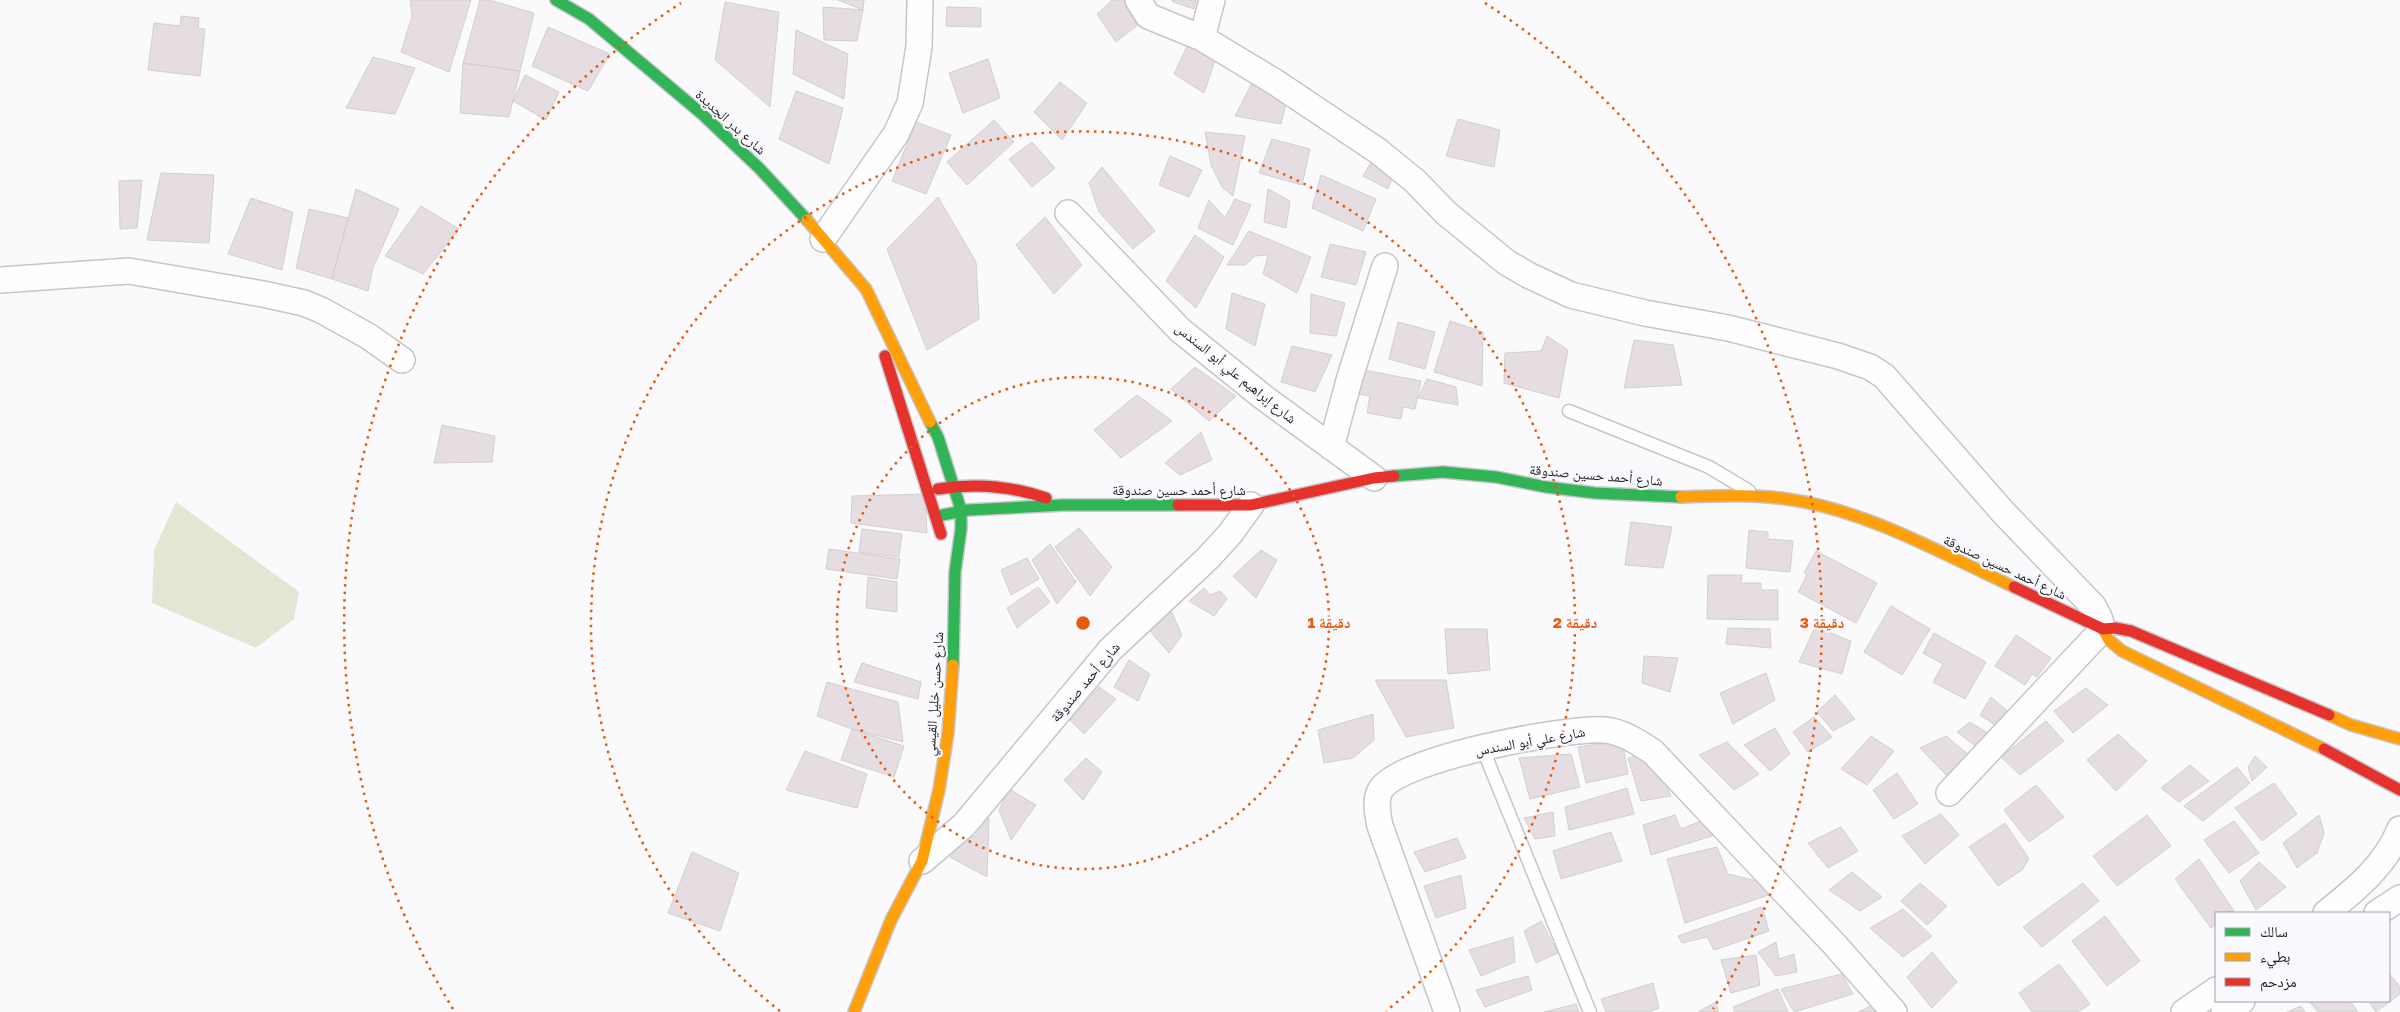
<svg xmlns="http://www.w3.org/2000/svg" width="2400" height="1012" viewBox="0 0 2400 1012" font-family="'Golos Text','Noto Naskh Arabic',sans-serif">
<rect width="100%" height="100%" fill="#fafafd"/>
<path fill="#e3e6d3" d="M 176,502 L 299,592 L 294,619 L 256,648 L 152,603 L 154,550 Z"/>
<path fill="#e5dde2" stroke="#d1cfd1" d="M 410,0 L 471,0 L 449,72 L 401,52 L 412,16 Z
M 480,0 L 489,0 L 534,13 L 520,71 L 463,63 Z
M 838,0 L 864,0 L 863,10 Z
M 1112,0 L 1134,0 L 1144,20 L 1116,42 L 1097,14 Z
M 1172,0 L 1196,0 L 1194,9 L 1173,2 Z
M 725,2 L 779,12 L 770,107 L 715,60 Z
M 823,7 L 863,10 L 857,41 L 824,40 Z
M 947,7 L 981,8 L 981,27 L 946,26 Z
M 181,16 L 199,18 L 198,28 L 205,29 L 200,76 L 148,70 L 154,23 L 180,26 Z
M 548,27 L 610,54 L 588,91 L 532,66 Z
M 796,30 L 848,54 L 844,99 L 793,74 Z
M 1188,44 L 1216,58 L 1204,93 L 1174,74 Z
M 373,57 L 415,68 L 395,114 L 346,108 Z
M 988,59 L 1000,98 L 963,113 L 949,73 Z
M 463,63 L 520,71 L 509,117 L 460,113 Z
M 525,75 L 559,92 L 546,120 L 513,101 Z
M 1253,81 L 1286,103 L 1281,124 L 1235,116 Z
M 1060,82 L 1087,103 L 1062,140 L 1034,112 Z
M 796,91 L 843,108 L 829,164 L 779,139 Z
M 1458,119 L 1500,130 L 1494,167 L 1446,156 Z
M 994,120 L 1014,142 L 967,185 L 947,162 Z
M 916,122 L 951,135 L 926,194 L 892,181 Z
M 1205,132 L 1245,136 L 1233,196 L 1222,187 L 1211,165 Z
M 1272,139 L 1310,149 L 1302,185 L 1259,173 Z
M 1032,142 L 1055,168 L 1032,187 L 1009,159 Z
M 1170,156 L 1202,170 L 1189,197 L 1159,185 Z
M 1374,157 L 1394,172 L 1388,189 L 1363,176 Z
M 1102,167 L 1155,231 L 1133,249 L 1099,212 L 1089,183 Z
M 161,173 L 214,175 L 209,243 L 147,240 Z
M 1321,175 L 1376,199 L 1363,231 L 1312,208 Z
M 142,180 L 137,228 L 120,229 L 119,181 Z
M 356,189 L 399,209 L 373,268 L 368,291 L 332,279 Z
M 1268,189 L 1290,201 L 1286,228 L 1264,222 Z
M 938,197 L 976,262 L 979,319 L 927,350 L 887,249 Z
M 251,198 L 293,212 L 282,270 L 228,254 Z
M 1235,199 L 1251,205 L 1233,245 L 1198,228 L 1209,200 L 1225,218 Z
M 421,206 L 459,229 L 423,274 L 385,256 Z
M 309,209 L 348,218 L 332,279 L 296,268 Z
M 1045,217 L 1082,265 L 1054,294 L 1016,245 Z
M 1249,231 L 1311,257 L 1297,293 L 1263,274 L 1268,255 L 1255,256 L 1245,265 L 1227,265 Z
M 1195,235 L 1224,257 L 1196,308 L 1166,281 Z
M 1330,244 L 1366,252 L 1356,285 L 1321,277 Z
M 1232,293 L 1265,304 L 1255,346 L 1226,329 Z
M 1311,294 L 1345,303 L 1336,336 L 1310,333 Z
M 1450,321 L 1483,332 L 1482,386 L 1434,372 Z
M 1398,322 L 1435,332 L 1425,369 L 1389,359 Z
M 1547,336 L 1568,350 L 1559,398 L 1504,383 L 1505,353 L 1541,351 Z
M 1634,340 L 1673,345 L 1682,385 L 1624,388 Z
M 1292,346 L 1332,355 L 1315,392 L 1281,382 Z
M 1195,367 L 1236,396 L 1209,421 L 1171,389 Z
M 1364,370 L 1421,381 L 1415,409 L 1403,407 L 1401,419 L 1367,413 L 1370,396 L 1359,394 Z
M 1427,379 L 1456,387 L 1458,405 L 1418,398 Z
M 1137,395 L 1172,421 L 1121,458 L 1094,430 Z
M 442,425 L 495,436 L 492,462 L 434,463 Z
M 1201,432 L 1212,460 L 1180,475 L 1165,463 Z
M 925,494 L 927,533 L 851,523 L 852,496 Z
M 1631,522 L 1672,527 L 1663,568 L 1625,565 Z
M 1079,528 L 1112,567 L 1090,596 L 1055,547 Z
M 862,529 L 902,534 L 899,557 L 859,552 Z
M 1749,530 L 1768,532 L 1768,539 L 1793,541 L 1790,572 L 1746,568 Z
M 1050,544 L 1076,582 L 1057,604 L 1032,560 Z
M 829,549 L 900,559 L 897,579 L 826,569 Z
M 1261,550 L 1277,560 L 1256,598 L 1233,576 Z
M 1816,551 L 1877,583 L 1856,623 L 1798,592 L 1807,575 L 1804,573 Z
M 1027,558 L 1039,579 L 1011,595 L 1001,570 Z
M 1708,575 L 1742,575 L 1741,583 L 1761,583 L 1761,590 L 1778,590 L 1778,620 L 1707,619 Z
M 868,577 L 897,582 L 897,612 L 866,608 Z
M 1038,587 L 1050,602 L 1017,628 L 1007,608 Z
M 1204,588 L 1210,595 L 1220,591 L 1227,599 L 1214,616 L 1189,601 Z
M 1891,606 L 1930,629 L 1902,675 L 1864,652 Z
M 1171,611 L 1182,635 L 1169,653 L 1150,631 Z
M 1815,627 L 1851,641 L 1842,674 L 1799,662 Z
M 1728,628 L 1770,629 L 1771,648 L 1726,644 Z
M 1445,629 L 1487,629 L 1490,670 L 1448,674 Z
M 1934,633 L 1986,662 L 1965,699 L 1933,682 L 1943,664 L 1923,653 Z
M 2016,635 L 2051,658 L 2037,677 L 2032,674 L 2025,685 L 1995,666 Z
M 1644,656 L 1678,658 L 1670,692 L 1642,683 Z
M 1129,660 L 1150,674 L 1138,701 L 1114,687 Z
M 862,663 L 921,682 L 918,699 L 854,682 Z
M 1766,673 L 1775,700 L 1733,724 L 1720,693 Z
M 1375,680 L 1446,680 L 1454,728 L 1406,737 Z
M 827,682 L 898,702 L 903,742 L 852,729 L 817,716 Z
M 1099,687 L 1116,699 L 1084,734 L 1070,720 Z
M 2086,688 L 2108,705 L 2073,733 L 2054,711 Z
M 1835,695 L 1855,719 L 1833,731 L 1817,712 Z
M 1991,697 L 2011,714 L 1998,727 L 1980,715 Z
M 1373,714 L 1374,740 L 1353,758 L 1324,763 L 1318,730 Z
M 1814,717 L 1832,737 L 1808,752 L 1793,732 Z
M 2046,721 L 2064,741 L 2020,775 L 2001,757 Z
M 1970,722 L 1989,734 L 1977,747 L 1957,732 Z
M 1775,728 L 1790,754 L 1770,771 L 1744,745 Z
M 852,729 L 904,746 L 894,777 L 841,760 Z
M 2118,734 L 2147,761 L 2116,791 L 2087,760 Z
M 1871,736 L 1894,751 L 1867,785 L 1841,769 Z
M 1946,736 L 1969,755 L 1947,776 L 1920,748 Z
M 1622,741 L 1628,774 L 1586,783 L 1578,747 Z
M 1727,742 L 1759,774 L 1734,790 L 1699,755 Z
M 805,751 L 867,774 L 857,808 L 786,790 Z
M 1651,752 L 1671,796 L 1641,801 L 1628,758 Z
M 1571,754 L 1580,787 L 1530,799 L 1519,758 Z
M 2255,756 L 2267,767 L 2252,781 L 2248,767 Z
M 1086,758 L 1102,772 L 1083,800 L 1064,780 Z
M 2190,765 L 2209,781 L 2179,802 L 2161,788 Z
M 2237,767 L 2250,783 L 2203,821 L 2184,806 Z
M 1897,773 L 1918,804 L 1894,819 L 1873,790 Z
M 2274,783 L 2297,814 L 2262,841 L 2235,808 Z
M 2036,785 L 2064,817 L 2029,842 L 2004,810 Z
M 1627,788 L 1634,814 L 1569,830 L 1565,807 Z
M 1009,789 L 1036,805 L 1011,840 L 999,810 Z
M 1553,812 L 1555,836 L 1535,839 L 1524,818 Z
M 1941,814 L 1959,835 L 1925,864 L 1902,836 Z
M 1675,815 L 1681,829 L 1708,818 L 1718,834 L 1651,855 L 1643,825 Z
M 2147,815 L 2171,846 L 2117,886 L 2093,856 Z
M 2319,815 L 2324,833 L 2317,853 L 2297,868 L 2283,843 Z
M 989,818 L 987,877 L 950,857 L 967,835 L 974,837 Z
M 2234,821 L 2259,853 L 2229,873 L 2204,840 Z
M 2005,823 L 2029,859 L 2022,870 L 1998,886 L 1969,847 Z
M 1841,827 L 1858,851 L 1828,868 L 1808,843 Z
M 1611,832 L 1622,861 L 1561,879 L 1553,851 Z
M 1457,838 L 1466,858 L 1425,872 L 1414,852 Z
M 1717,847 L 1728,874 L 1762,882 L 1769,887 L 1769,895 L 1685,923 L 1667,859 Z
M 692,852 L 739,873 L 720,931 L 668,913 Z
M 2199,859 L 2234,911 L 2216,913 L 2216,924 L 2211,928 L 2175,879 Z
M 2259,862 L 2286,887 L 2256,910 L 2240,881 Z
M 1852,872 L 1882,897 L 1860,911 L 1829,890 Z
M 1461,875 L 1466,908 L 1436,918 L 1424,886 Z
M 1920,883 L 1947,906 L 1927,925 L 1901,901 Z
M 2083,883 L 2099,901 L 2042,947 L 2023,927 Z
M 1762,907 L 1769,931 L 1714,950 L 1707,937 L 1682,943 L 1678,936 Z
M 1903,909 L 1932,936 L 1903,957 L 1870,928 Z
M 2105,916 L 2140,961 L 2107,986 L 2072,941 Z
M 1541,921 L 1558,953 L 1536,963 L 1524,931 Z
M 1513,937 L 1515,962 L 1481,976 L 1469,950 Z
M 1776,942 L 1779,959 L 1794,954 L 1797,972 L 1776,976 L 1758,952 Z
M 1932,952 L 1957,982 L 1932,1008 L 1907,977 Z
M 1756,955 L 1760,985 L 1731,993 L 1721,960 Z
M 2059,964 L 2090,1004 L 2078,1012 L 2032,1012 L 2019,993 Z
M 2389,973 L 2400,987 L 2400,994 L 2376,1012 L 2368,1001 L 2389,1001 Z
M 1842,974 L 1853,994 L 1794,1012 L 1781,989 Z
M 1528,976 L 1532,990 L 1485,1007 L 1476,990 Z
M 1653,983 L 1659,1008 L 1649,1012 L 1606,1012 L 1601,999 Z
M 1778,989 L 1788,1012 L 1735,1012 L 1733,1007 Z
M 2309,1001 L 2350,1001 L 2358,1012 L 2318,1012 Z
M 1716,1002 L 1718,1012 L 1698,1012 Z
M 1877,1003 L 1883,1012 L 1858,1012 Z
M 1576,1004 L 1579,1012 L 1544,1012 Z
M 2301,1006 L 2305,1012 L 2287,1012 Z"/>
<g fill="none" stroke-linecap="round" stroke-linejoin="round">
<g stroke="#c6c6ca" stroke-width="15">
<path id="lane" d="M 1569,411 L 1709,467 L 1749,491
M 1482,747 L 1590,1012"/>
</g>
<g stroke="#c6c6ca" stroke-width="28">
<path id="street" d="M 1138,0 L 1148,16 L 1202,38 L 1275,82 L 1378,151 L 1415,181 L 1446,213 L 1506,262 L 1528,275 L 1571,295 L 1645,313 L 1728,328 L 1838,356 L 1870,367 L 1884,376 L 2002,511 L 2093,606 L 2099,617 L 2103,629 L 1949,793
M 1202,38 L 1212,0
M 1068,213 L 1180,330 L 1263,397 L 1374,478
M 823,239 L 896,134 L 910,103 L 919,47 L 920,0
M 0,280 L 129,271 L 263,294 L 304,303 L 321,310 L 368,336 L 402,360
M 1331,447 L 1350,377 L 1385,266
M 922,861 L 964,825 L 1111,649 L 1207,559 L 1230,534 L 1251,505
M 2326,913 C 2356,889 2385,866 2400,829
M 2377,913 L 2400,898
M 1447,1012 L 1380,826 C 1378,815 1374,800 1381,789 C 1402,758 1567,727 1605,730 C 1623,732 1638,742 1653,752 L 1835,945 L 1894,1012
M 2184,1012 L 2216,990
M 2224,1012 L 2242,1001"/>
</g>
<g stroke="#c6c6ca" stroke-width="14">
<path id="fast" d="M 556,0 L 589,19 L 702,114 L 759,168 L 807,220
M 930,422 L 938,437 L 961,510 L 961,529 L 955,572 L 953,665
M 1394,476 L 1443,472 L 1496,477 L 1546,487 L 1595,493 L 1681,497
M 937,516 L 968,510 L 1064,505 L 1178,505"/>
</g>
<g stroke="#c6c6ca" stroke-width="14">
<path id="slow" d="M 807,220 L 866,289 L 930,422
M 1681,497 C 1716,496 1752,494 1787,499 C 1866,510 1943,554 2014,587
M 2103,629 L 2109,640 L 2122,651 L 2324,749
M 2329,715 L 2351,725 L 2400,739
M 854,1012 L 891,920 L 922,861 L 939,790 L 948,733 L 953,665"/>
</g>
<g stroke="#c6c6ca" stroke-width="14">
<path id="jam" d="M 885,356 L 941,534
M 938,489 C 974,483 1011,486 1046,498
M 1178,505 L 1251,505 L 1374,478 L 1394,476
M 2014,587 L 2103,629 L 2115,628 L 2131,631 L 2329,715
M 2324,749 L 2400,790"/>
</g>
<use href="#lane" stroke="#fefeff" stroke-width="12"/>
<use href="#street" stroke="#fefeff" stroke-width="25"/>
<use href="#fast" stroke="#30b455" stroke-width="11"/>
<use href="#slow" stroke="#ff9f0a" stroke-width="11"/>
<use href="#jam" stroke="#e5322d" stroke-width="11"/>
</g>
<g fill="none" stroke="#e8590c" stroke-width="2.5" stroke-dasharray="2.5 5">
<circle cx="1083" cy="623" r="246"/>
<path d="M780 1011A492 492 0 1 1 1386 1011"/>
<path d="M453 1009A739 739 0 0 1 681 3M1485 3A739 739 0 0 1 1713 1009"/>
</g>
<g text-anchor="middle" stroke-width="4.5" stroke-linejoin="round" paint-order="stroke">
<g font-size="14" fill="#1b1c20" stroke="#f9f9fe">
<text transform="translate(731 122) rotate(42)" y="5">شارع بدر الجديدة</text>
<text transform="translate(1236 373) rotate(39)" y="5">شارع إبراهيم علي أبو السندس</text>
<text transform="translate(1596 475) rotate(5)" y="5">شارع أحمد حسين صندوقة</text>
<text x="1179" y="495">شارع أحمد حسين صندوقة</text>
<text transform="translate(2005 567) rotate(25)" y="5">شارع أحمد حسين صندوقة</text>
<text transform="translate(1085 682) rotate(-50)" y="5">شارع أحمد صندوقة</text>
<text transform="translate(934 694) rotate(-86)" y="5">شارع حسن خليل القيسي</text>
<text transform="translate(1530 741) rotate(-10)" y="5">شارع علي أبو السندس</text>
</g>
</g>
<circle cx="1083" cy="623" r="8" fill="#e8590c" stroke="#f9f9fe" stroke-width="2.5"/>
<g font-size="15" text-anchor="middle" font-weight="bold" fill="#e8590c" stroke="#f9f9fe" stroke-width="4.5" stroke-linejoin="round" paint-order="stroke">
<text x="1329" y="628">1 دقيقة</text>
<text x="1575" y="628">2 دقيقة</text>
<text x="1822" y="628">3 دقيقة</text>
</g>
<rect x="2215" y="912" width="175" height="90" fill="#f9f9fe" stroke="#a0a1a5"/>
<rect x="2225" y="928" width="25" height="8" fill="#30b455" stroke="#a0a1a5"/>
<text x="2260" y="937" font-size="15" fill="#1b1c20">سالك</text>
<rect x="2225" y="953" width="25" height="8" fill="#ff9f0a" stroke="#a0a1a5"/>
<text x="2260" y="962" font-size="15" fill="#1b1c20">بطيء</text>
<rect x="2225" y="978" width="25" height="8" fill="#e5322d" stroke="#a0a1a5"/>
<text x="2260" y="987" font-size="15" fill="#1b1c20">مزدحم</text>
</svg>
